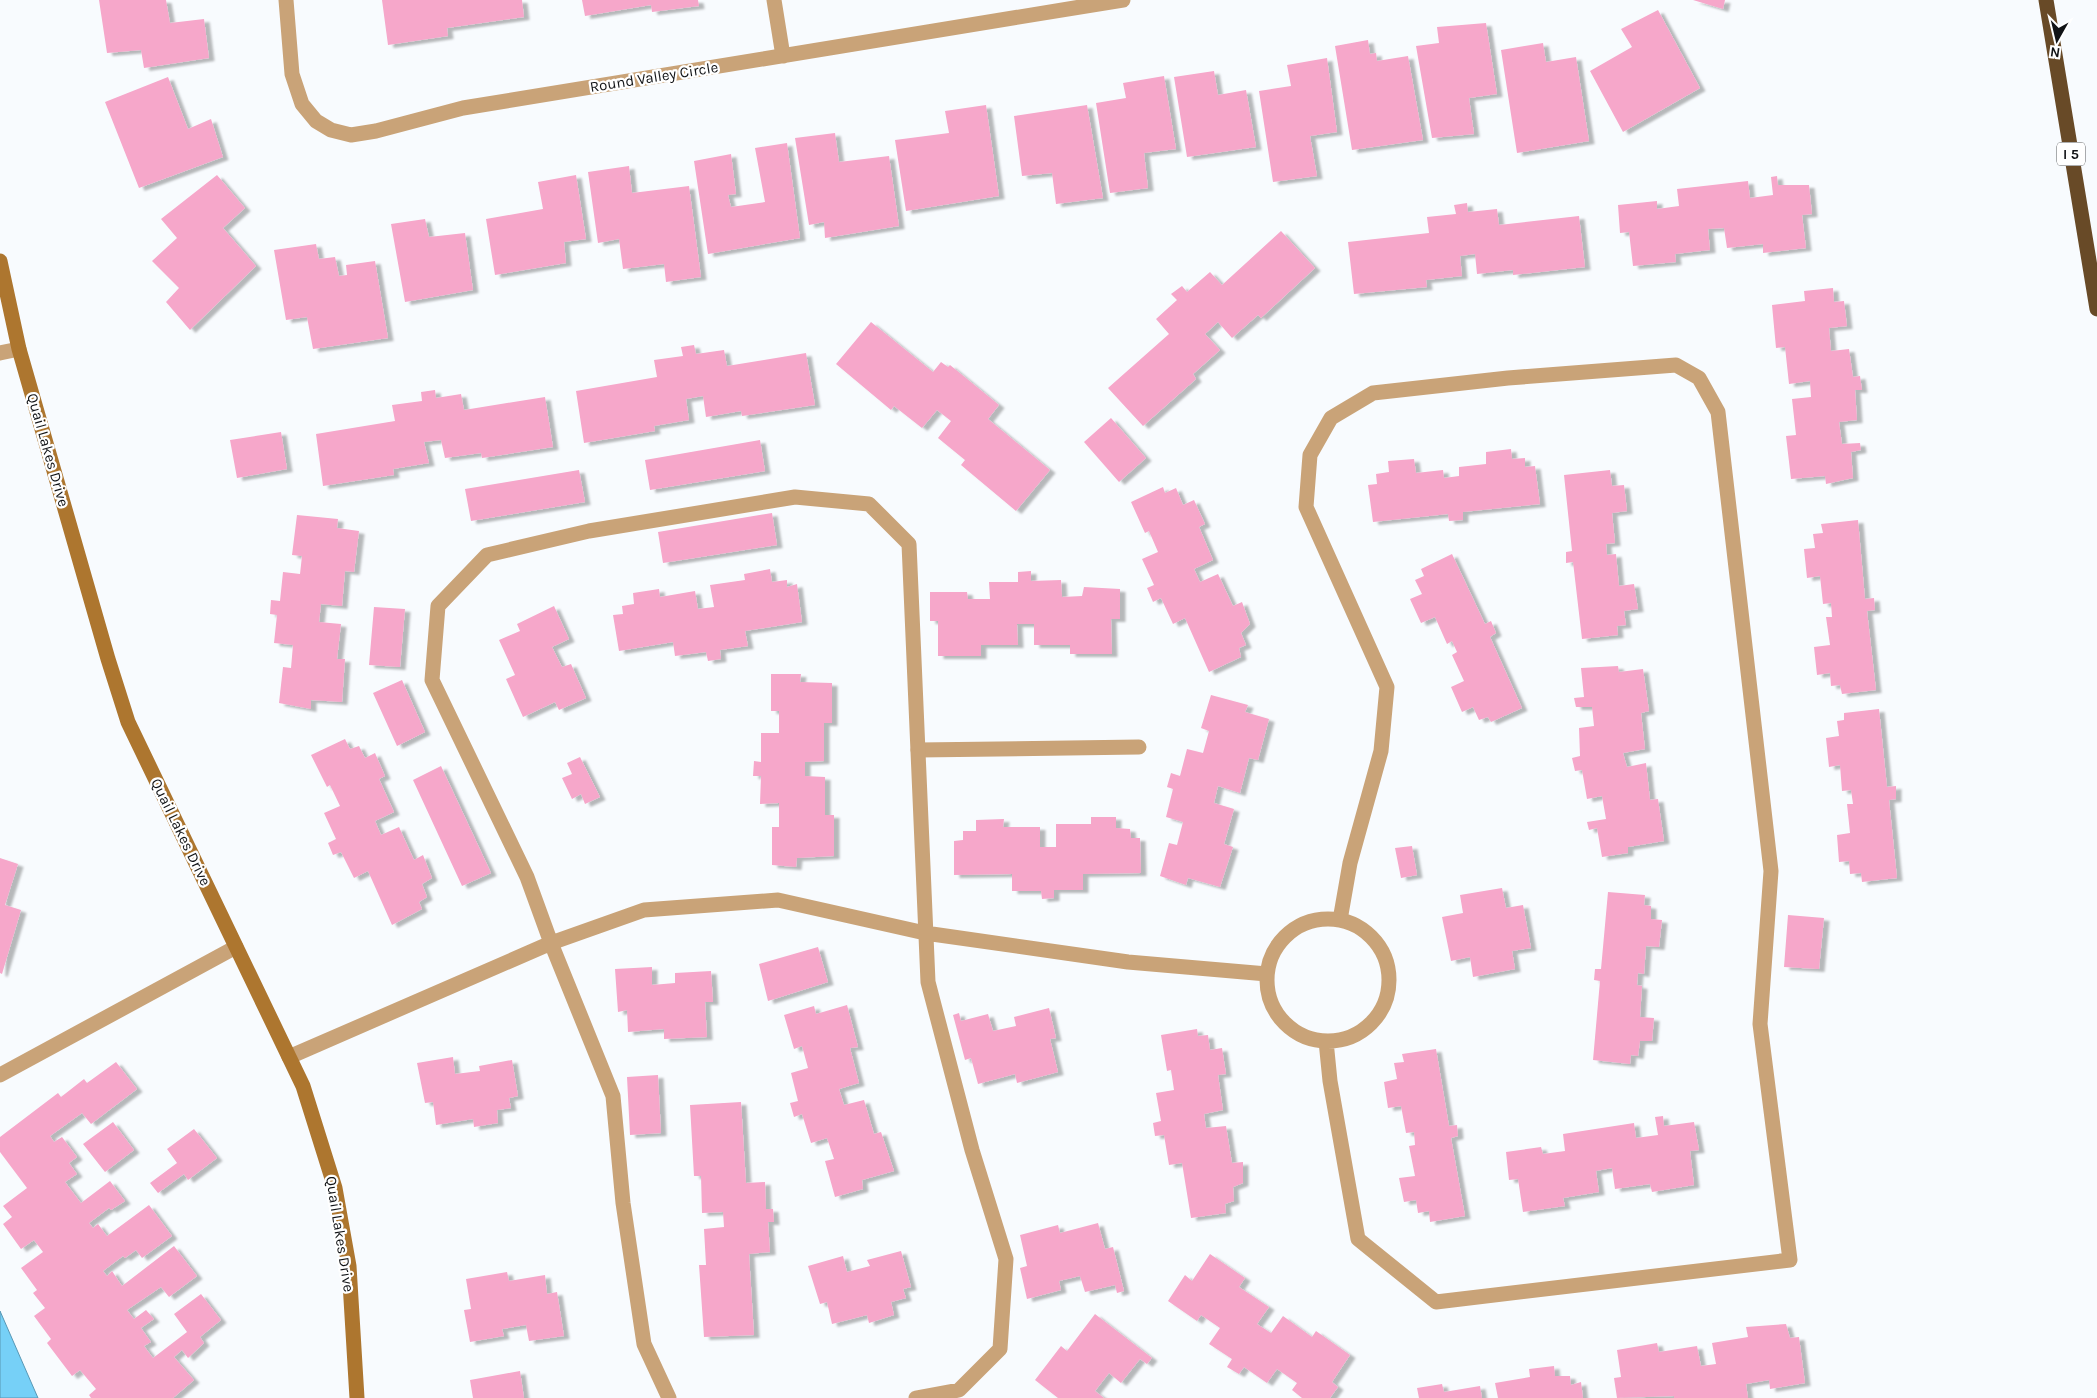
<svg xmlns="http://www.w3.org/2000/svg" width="2097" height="1398" viewBox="0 0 2097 1398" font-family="Karla,sans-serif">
<defs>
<filter id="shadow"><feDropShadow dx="5.5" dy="3" stdDeviation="1" flood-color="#0004"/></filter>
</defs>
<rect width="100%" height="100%" fill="#f8fbfe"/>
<path fill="#76d0f7" stroke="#5897b4" d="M 0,1311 L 38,1398 L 0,1398 Z"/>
<path fill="#f6a7ca" filter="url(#shadow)" d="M 99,0 L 166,0 L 170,23 L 204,19 L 209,58 L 144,68 L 141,50 L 107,53 Z
M 382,0 L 522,0 L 524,17 L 447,28 L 448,36 L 388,45 Z
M 582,0 L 698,0 L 699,6 L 652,12 L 651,5 L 585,16 Z
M 1693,0 L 1725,0 L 1723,9 Z
M 1658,10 L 1700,88 L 1623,132 L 1590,71 L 1632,47 L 1621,29 Z
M 1486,23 L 1497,94 L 1469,98 L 1474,134 L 1432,138 L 1416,46 L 1439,43 L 1437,27 Z
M 1368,40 L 1370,54 L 1376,53 L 1377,61 L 1408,56 L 1423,140 L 1352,150 L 1335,46 Z
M 1543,43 L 1546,62 L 1576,57 L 1589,141 L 1517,153 L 1501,50 Z
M 1327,58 L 1337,132 L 1310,136 L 1317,176 L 1273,182 L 1259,91 L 1291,86 L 1287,65 Z
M 1214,71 L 1218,95 L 1246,90 L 1256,147 L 1187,157 L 1174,77 Z
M 1164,76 L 1176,149 L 1144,153 L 1148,188 L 1110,193 L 1096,103 L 1126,98 L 1123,83 Z
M 168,77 L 188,129 L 211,119 L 223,157 L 139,188 L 105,102 Z
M 986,105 L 999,196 L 906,211 L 895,140 L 949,133 L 945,111 Z
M 1087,105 L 1103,198 L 1056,204 L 1052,173 L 1022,176 L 1014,116 Z
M 835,133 L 839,162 L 889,156 L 899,226 L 825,238 L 824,222 L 809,225 L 795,138 Z
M 787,143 L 800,238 L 708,254 L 694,161 L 731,154 L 736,194 L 728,195 L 731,207 L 765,202 L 755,148 Z
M 629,166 L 632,193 L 689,186 L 701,277 L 666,282 L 664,264 L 623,269 L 619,239 L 598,243 L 588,172 Z
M 217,175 L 245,208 L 223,228 L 256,266 L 190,330 L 166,302 L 179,288 L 152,261 L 177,238 L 161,219 Z
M 576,175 L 586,239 L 564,242 L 566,263 L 495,275 L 486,219 L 543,209 L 538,182 Z
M 1777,176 L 1778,185 L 1809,185 L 1812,214 L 1802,215 L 1806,248 L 1763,253 L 1763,244 L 1727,248 L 1724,228 L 1708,229 L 1710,250 L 1675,254 L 1676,262 L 1633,266 L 1629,232 L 1620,233 L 1618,205 L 1657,201 L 1657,209 L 1679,206 L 1677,189 L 1748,181 L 1750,198 L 1773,195 L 1771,177 Z
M 1467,203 L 1468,212 L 1497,209 L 1499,225 L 1579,216 L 1585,267 L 1513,275 L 1513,270 L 1477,274 L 1475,254 L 1460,256 L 1462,276 L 1426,280 L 1427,287 L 1354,294 L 1348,242 L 1429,233 L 1427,217 L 1456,214 L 1454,205 Z
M 425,219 L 429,237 L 465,233 L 473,290 L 405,302 L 391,224 Z
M 1281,231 L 1315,268 L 1261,318 L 1258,315 L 1232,338 L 1218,322 L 1205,334 L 1220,350 L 1193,374 L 1196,379 L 1143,426 L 1108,388 L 1169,334 L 1156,319 L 1177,300 L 1171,294 L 1182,286 L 1187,292 L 1210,272 L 1222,285 Z
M 316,244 L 319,259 L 335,257 L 339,276 L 347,275 L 346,265 L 375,261 L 388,338 L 313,349 L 307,317 L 286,320 L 274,250 Z
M 1833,288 L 1834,302 L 1844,301 L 1847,326 L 1829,328 L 1831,351 L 1849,349 L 1853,377 L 1860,376 L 1862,390 L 1855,390 L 1857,420 L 1839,422 L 1842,444 L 1860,443 L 1861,450 L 1851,452 L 1853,478 L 1826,484 L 1825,476 L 1791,479 L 1786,436 L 1796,435 L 1792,399 L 1811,397 L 1810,381 L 1789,384 L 1785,347 L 1776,348 L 1772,305 L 1805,301 L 1804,291 Z
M 871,322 L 933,372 L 941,362 L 948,367 L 950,365 L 999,405 L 988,419 L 1050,470 L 1016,511 L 961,465 L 965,460 L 938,438 L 951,421 L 937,410 L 922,428 L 894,406 L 891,410 L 836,364 Z
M 694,345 L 696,354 L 724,350 L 727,366 L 806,353 L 815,405 L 742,416 L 741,411 L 706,417 L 703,396 L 686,399 L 689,420 L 654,426 L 655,431 L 584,443 L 576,391 L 657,377 L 654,360 L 683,356 L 681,347 Z
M 435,390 L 436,398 L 461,394 L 464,410 L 545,397 L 553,447 L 482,458 L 481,453 L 445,458 L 441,440 L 424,442 L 429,463 L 393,469 L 394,475 L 323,486 L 316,434 L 395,421 L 392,405 L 422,401 L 421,392 Z
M 1111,418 L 1146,458 L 1119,482 L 1084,442 Z
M 281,432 L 287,469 L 237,478 L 230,440 Z
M 760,440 L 765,471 L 650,490 L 645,460 Z
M 1511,449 L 1512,459 L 1525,458 L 1525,467 L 1535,466 L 1540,504 L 1463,512 L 1463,520 L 1449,521 L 1448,514 L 1373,522 L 1368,485 L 1377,484 L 1376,474 L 1389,472 L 1388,461 L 1414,459 L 1416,473 L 1443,470 L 1444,478 L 1459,476 L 1459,467 L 1486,464 L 1486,452 Z
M 579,470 L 585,502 L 471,521 L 465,489 Z
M 1610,470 L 1612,486 L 1624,485 L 1627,511 L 1612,513 L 1615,543 L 1606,544 L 1607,555 L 1616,554 L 1619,586 L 1634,584 L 1638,609 L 1624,611 L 1626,625 L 1617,626 L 1618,635 L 1582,639 L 1573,562 L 1566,563 L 1566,552 L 1572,551 L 1564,475 Z
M 1163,487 L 1165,493 L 1176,488 L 1183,505 L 1194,500 L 1205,524 L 1199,527 L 1213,560 L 1194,569 L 1200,582 L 1218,574 L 1233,606 L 1242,602 L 1250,624 L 1241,633 L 1246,645 L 1239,648 L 1241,657 L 1209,672 L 1185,618 L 1173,624 L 1161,598 L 1153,602 L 1147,588 L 1154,585 L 1142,559 L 1158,552 L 1149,531 L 1145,533 L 1131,502 Z
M 772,513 L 777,545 L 663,563 L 658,532 Z
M 297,515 L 338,519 L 337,528 L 359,531 L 354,572 L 345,571 L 342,606 L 321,604 L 319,622 L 341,624 L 337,659 L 345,659 L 342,702 L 311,700 L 311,709 L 279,703 L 283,667 L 291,668 L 293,645 L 274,643 L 277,615 L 270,614 L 271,600 L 280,601 L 283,572 L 300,574 L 302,556 L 292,555 Z
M 1858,520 L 1865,599 L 1874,598 L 1875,610 L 1867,611 L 1876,690 L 1842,694 L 1840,685 L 1831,686 L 1830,673 L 1817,675 L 1814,647 L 1830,645 L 1826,617 L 1832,617 L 1831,603 L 1823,604 L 1820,576 L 1807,578 L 1804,549 L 1815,548 L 1813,534 L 1823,533 L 1821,524 Z
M 1452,554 L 1485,624 L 1491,621 L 1496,633 L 1490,637 L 1522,708 L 1491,722 L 1488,717 L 1479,720 L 1473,707 L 1462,712 L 1451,687 L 1464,681 L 1452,655 L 1457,652 L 1452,641 L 1447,644 L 1435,617 L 1421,623 L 1410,599 L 1422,594 L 1415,580 L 1424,576 L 1421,569 Z
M 770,569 L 772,582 L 787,580 L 787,587 L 797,584 L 802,622 L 745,631 L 748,646 L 720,650 L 721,659 L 708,661 L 706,652 L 675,656 L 673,642 L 619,651 L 613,615 L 623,614 L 622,606 L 634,604 L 633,593 L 659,589 L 660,597 L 695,591 L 698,609 L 714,607 L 710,585 L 745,580 L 744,574 Z
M 1031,571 L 1031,581 L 1061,580 L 1062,597 L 1082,596 L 1084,587 L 1120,589 L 1120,619 L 1111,619 L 1112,654 L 1070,654 L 1070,645 L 1034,645 L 1034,624 L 1017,624 L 1018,645 L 981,645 L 981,656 L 938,656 L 938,621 L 930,621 L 930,592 L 967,592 L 968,599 L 990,599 L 989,582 L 1018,582 L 1018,572 Z
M 554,606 L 569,639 L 552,647 L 562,667 L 571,664 L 586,698 L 559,710 L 555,702 L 523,717 L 506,679 L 515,675 L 499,640 L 520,631 L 517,624 Z
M 374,607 L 405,609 L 400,667 L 369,665 Z
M 1618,666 L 1619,672 L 1643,669 L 1649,711 L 1641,713 L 1645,749 L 1623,753 L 1627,767 L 1646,763 L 1650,800 L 1658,799 L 1664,841 L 1628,847 L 1628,853 L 1602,857 L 1597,828 L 1589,830 L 1587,822 L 1606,819 L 1602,796 L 1587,799 L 1582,770 L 1575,771 L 1572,758 L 1580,756 L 1579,728 L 1594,726 L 1592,707 L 1576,707 L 1574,698 L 1584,697 L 1581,668 Z
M 771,674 L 801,674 L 800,682 L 832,683 L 832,723 L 824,723 L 824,761 L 805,762 L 805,776 L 825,777 L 825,815 L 834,815 L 834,856 L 797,858 L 796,867 L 772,865 L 772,827 L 779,827 L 779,803 L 760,804 L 761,776 L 753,776 L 754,761 L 761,762 L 761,733 L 779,733 L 779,711 L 771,711 Z
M 402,680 L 425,732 L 397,746 L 373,693 Z
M 1211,695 L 1248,705 L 1245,712 L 1269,719 L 1258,760 L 1249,758 L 1240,793 L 1218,786 L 1214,803 L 1234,809 L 1224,844 L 1233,847 L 1220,887 L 1188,878 L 1186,885 L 1160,876 L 1169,843 L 1177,845 L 1183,822 L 1166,817 L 1173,789 L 1167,787 L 1171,773 L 1180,776 L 1187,749 L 1203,753 L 1209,731 L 1201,728 Z
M 1879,709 L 1887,787 L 1896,786 L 1896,799 L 1889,800 L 1897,878 L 1862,882 L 1861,873 L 1850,874 L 1849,861 L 1839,862 L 1837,835 L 1850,833 L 1847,804 L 1853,804 L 1851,790 L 1842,791 L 1840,765 L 1829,767 L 1826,738 L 1839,736 L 1837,721 L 1844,720 L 1844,713 Z
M 345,739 L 350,749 L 359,746 L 365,758 L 375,753 L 385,776 L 379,779 L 394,812 L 375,821 L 381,835 L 399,827 L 414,860 L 423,855 L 432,878 L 422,884 L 427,897 L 419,902 L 422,909 L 392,925 L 368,871 L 354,878 L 341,852 L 333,855 L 328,843 L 336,839 L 324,813 L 340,806 L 330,785 L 327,787 L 311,755 Z
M 580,757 L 600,797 L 585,804 L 581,794 L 572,799 L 562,778 L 572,774 L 567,763 Z
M 441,766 L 491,873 L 462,886 L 413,780 Z
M 1091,817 L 1116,817 L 1116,828 L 1130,829 L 1131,838 L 1140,838 L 1141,873 L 1083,874 L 1083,890 L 1054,890 L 1054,898 L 1042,899 L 1041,891 L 1012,891 L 1012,874 L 954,875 L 954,841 L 963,840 L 963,831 L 976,831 L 976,820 L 1004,819 L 1003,827 L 1040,827 L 1040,847 L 1056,847 L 1056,824 L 1091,824 Z
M 1412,846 L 1417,875 L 1401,878 L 1395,848 Z
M 0,858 L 18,864 L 5,905 L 21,910 L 2,974 L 0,973 Z
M 1502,888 L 1506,908 L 1523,905 L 1531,948 L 1512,951 L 1515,969 L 1473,977 L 1470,957 L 1451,961 L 1442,917 L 1463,913 L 1460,895 Z
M 1608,892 L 1645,895 L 1644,905 L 1651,906 L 1651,919 L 1662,920 L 1659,947 L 1646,946 L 1644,974 L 1638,973 L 1637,985 L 1642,986 L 1640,1017 L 1654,1018 L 1652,1041 L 1640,1041 L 1638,1056 L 1631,1055 L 1630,1064 L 1593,1060 L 1600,981 L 1594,980 L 1595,969 L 1601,969 Z
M 1788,915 L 1824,918 L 1819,969 L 1784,967 Z
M 818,947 L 828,982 L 768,1001 L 759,964 Z
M 652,967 L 652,985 L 675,983 L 675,973 L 711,971 L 713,1002 L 705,1002 L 707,1037 L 664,1039 L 664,1029 L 628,1032 L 627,1010 L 618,1012 L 615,969 Z
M 847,1005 L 858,1047 L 850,1048 L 859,1083 L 839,1089 L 844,1105 L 864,1100 L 874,1134 L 881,1132 L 894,1171 L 862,1180 L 863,1189 L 835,1197 L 825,1161 L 834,1159 L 827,1138 L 811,1143 L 802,1114 L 794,1117 L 790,1103 L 798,1101 L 791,1073 L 808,1068 L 802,1046 L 794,1049 L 784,1015 L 814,1006 L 816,1014 Z
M 1049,1008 L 1056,1038 L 1050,1039 L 1058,1072 L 1017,1083 L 1015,1074 L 978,1084 L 971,1058 L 965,1060 L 953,1015 L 959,1013 L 961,1021 L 988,1014 L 993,1031 L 1016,1026 L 1014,1017 Z
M 1197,1029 L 1198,1036 L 1208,1035 L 1210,1050 L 1222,1048 L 1226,1074 L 1218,1075 L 1223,1110 L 1204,1114 L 1206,1128 L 1226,1126 L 1232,1163 L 1243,1162 L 1243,1183 L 1233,1187 L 1234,1201 L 1225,1204 L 1226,1213 L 1191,1218 L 1182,1163 L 1169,1165 L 1164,1135 L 1155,1136 L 1153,1123 L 1161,1121 L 1156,1093 L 1174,1090 L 1171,1070 L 1167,1071 L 1161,1035 Z
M 1436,1049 L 1449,1126 L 1457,1125 L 1458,1136 L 1451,1138 L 1465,1216 L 1430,1222 L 1429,1211 L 1418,1213 L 1416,1200 L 1404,1202 L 1399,1178 L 1415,1176 L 1409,1146 L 1415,1145 L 1414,1132 L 1406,1133 L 1401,1106 L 1388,1108 L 1384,1082 L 1397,1079 L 1394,1063 L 1404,1062 L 1402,1054 Z
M 453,1057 L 455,1074 L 480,1071 L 479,1066 L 512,1060 L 518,1096 L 509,1098 L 511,1108 L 497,1110 L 498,1123 L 474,1127 L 473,1119 L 436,1125 L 433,1102 L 425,1103 L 417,1063 Z
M 116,1062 L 137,1089 L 91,1124 L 82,1113 L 50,1136 L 54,1142 L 62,1137 L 77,1157 L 69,1163 L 77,1174 L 65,1182 L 81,1203 L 110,1181 L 125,1201 L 111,1210 L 109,1208 L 89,1223 L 93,1228 L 98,1224 L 107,1236 L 149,1205 L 172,1236 L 142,1258 L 136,1250 L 125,1258 L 123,1256 L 103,1271 L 107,1276 L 112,1271 L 122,1286 L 174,1246 L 197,1276 L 169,1297 L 161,1287 L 127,1310 L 134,1319 L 146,1310 L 154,1319 L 141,1328 L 151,1342 L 144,1346 L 153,1358 L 187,1332 L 174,1314 L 201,1294 L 221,1320 L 200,1337 L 204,1343 L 188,1358 L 182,1350 L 174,1357 L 194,1380 L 173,1398 L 91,1398 L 89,1395 L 96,1389 L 80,1370 L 72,1376 L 47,1343 L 51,1339 L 34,1316 L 45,1308 L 33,1293 L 37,1290 L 21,1268 L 43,1252 L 34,1240 L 21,1249 L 3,1224 L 12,1217 L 3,1206 L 27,1188 L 0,1152 L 0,1137 L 58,1093 L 61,1097 L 84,1079 L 87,1083 Z
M 658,1075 L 661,1133 L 630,1135 L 627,1077 Z
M 741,1102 L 746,1183 L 765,1182 L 766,1209 L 773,1209 L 774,1222 L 768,1222 L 770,1252 L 749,1254 L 754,1335 L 704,1337 L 699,1265 L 706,1265 L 704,1229 L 724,1227 L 723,1212 L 702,1213 L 701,1176 L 694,1176 L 690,1105 Z
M 1663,1116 L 1664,1126 L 1694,1122 L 1699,1150 L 1690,1151 L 1694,1185 L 1652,1192 L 1650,1184 L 1615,1189 L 1612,1168 L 1596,1171 L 1599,1192 L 1563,1198 L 1565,1206 L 1523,1212 L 1518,1179 L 1509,1180 L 1506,1152 L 1541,1147 L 1543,1154 L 1565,1151 L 1563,1134 L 1634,1123 L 1636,1138 L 1658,1135 L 1655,1117 Z
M 113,1122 L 134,1150 L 105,1172 L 83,1144 Z
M 194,1129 L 217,1158 L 188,1180 L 184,1174 L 158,1193 L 150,1183 L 177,1163 L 167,1149 Z
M 1098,1223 L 1105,1249 L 1113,1247 L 1124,1291 L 1117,1293 L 1115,1285 L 1085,1292 L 1080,1276 L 1059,1281 L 1061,1290 L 1027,1299 L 1020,1268 L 1027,1266 L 1020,1235 L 1058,1225 L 1060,1233 Z
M 901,1251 L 911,1287 L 903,1289 L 906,1298 L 891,1302 L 894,1315 L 869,1323 L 867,1315 L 832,1324 L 827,1302 L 820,1304 L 808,1266 L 843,1256 L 847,1272 L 870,1266 L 867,1260 Z
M 1210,1254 L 1245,1278 L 1239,1287 L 1269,1307 L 1257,1324 L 1271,1333 L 1283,1316 L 1312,1337 L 1316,1331 L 1350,1355 L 1332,1382 L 1338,1387 L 1330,1398 L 1302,1398 L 1292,1390 L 1297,1383 L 1277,1369 L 1267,1383 L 1244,1367 L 1239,1374 L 1227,1367 L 1232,1359 L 1209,1344 L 1220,1328 L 1201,1315 L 1197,1321 L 1168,1301 L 1185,1275 L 1192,1281 Z
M 507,1272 L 509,1281 L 545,1275 L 547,1294 L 557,1292 L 564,1336 L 529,1341 L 526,1325 L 502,1329 L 504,1336 L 470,1342 L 464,1310 L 471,1309 L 466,1279 Z
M 1095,1314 L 1152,1358 L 1147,1364 L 1140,1359 L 1121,1383 L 1109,1373 L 1095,1391 L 1104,1398 L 1058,1398 L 1035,1380 L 1061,1346 L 1067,1351 Z
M 1786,1324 L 1790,1338 L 1799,1337 L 1805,1383 L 1770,1389 L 1769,1380 L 1746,1384 L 1748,1398 L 1674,1398 L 1674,1396 L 1617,1398 L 1614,1378 L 1621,1377 L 1617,1350 L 1657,1343 L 1659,1352 L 1697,1346 L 1701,1366 L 1716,1364 L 1712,1343 L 1748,1337 L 1746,1327 Z
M 1554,1366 L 1555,1376 L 1570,1376 L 1571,1385 L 1581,1382 L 1583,1398 L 1498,1398 L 1495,1383 L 1530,1377 L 1529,1369 Z
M 520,1371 L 524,1398 L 473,1398 L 470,1380 Z
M 1442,1384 L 1444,1392 L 1480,1386 L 1482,1398 L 1419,1398 L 1417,1388 Z"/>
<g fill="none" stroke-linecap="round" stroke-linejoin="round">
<path stroke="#c9a378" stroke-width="15" d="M 918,750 L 1139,747
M 0,1075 L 236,947"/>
<path stroke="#c9a378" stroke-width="15" d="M 286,0 L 292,74 L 302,104 L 316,121 L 331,130 L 351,135 L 376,131 L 463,108 L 1123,0
M 774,0 L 783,56
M 0,353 L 19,349
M1267 980a61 61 0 1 1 122 0a61 61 0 1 1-122 0Z
M 1326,1041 L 1330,1081 L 1358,1239 L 1436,1302 L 1790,1260 L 1760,1024 L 1771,871 L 1718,412 L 1699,378 L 1676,365 L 1508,378 L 1373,393 L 1331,418 L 1310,455 L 1306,507 L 1387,687 L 1381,751 L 1350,863 L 1340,920
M 289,1057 L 551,943 L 644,910 L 778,900 L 925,933 L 1128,962 L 1267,974
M 669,1398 L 644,1344 L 623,1203 L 613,1096 L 551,943 L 527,877 L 432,680 L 438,606 L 487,555 L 589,531 L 795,497 L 869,504 L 909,544 L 928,982 L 972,1150 L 1006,1259 L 1000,1349 L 959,1390 L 916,1398"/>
<path stroke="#ad762f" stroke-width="15" d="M 0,261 L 19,349 L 108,659 L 128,722 L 303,1086 L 335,1188 L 349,1266 L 357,1398"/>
<path stroke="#684a27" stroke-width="15" d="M 2046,0 L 2097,309"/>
</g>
<g text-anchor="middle" stroke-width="4.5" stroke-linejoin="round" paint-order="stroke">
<rect fill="#fff" stroke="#585a5c" stroke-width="1" x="2057" y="142.5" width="28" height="23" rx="4"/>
<g font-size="14" font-weight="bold" fill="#111316">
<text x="2071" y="159">I 5</text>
</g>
<g font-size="15" fill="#111316" stroke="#fff">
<text transform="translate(654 77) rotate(-9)" y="5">Round Valley Circle</text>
<text transform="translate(48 450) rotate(74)" y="5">Quail Lakes Drive</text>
<text transform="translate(181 832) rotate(64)" y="5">Quail Lakes Drive</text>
<text transform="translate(340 1234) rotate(81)" y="5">Quail Lakes Drive</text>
</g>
</g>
<g transform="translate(2057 40) rotate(188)" stroke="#ffffff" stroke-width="4" paint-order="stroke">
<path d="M0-4L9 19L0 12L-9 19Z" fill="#111316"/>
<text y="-8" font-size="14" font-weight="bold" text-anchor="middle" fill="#111316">N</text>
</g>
</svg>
